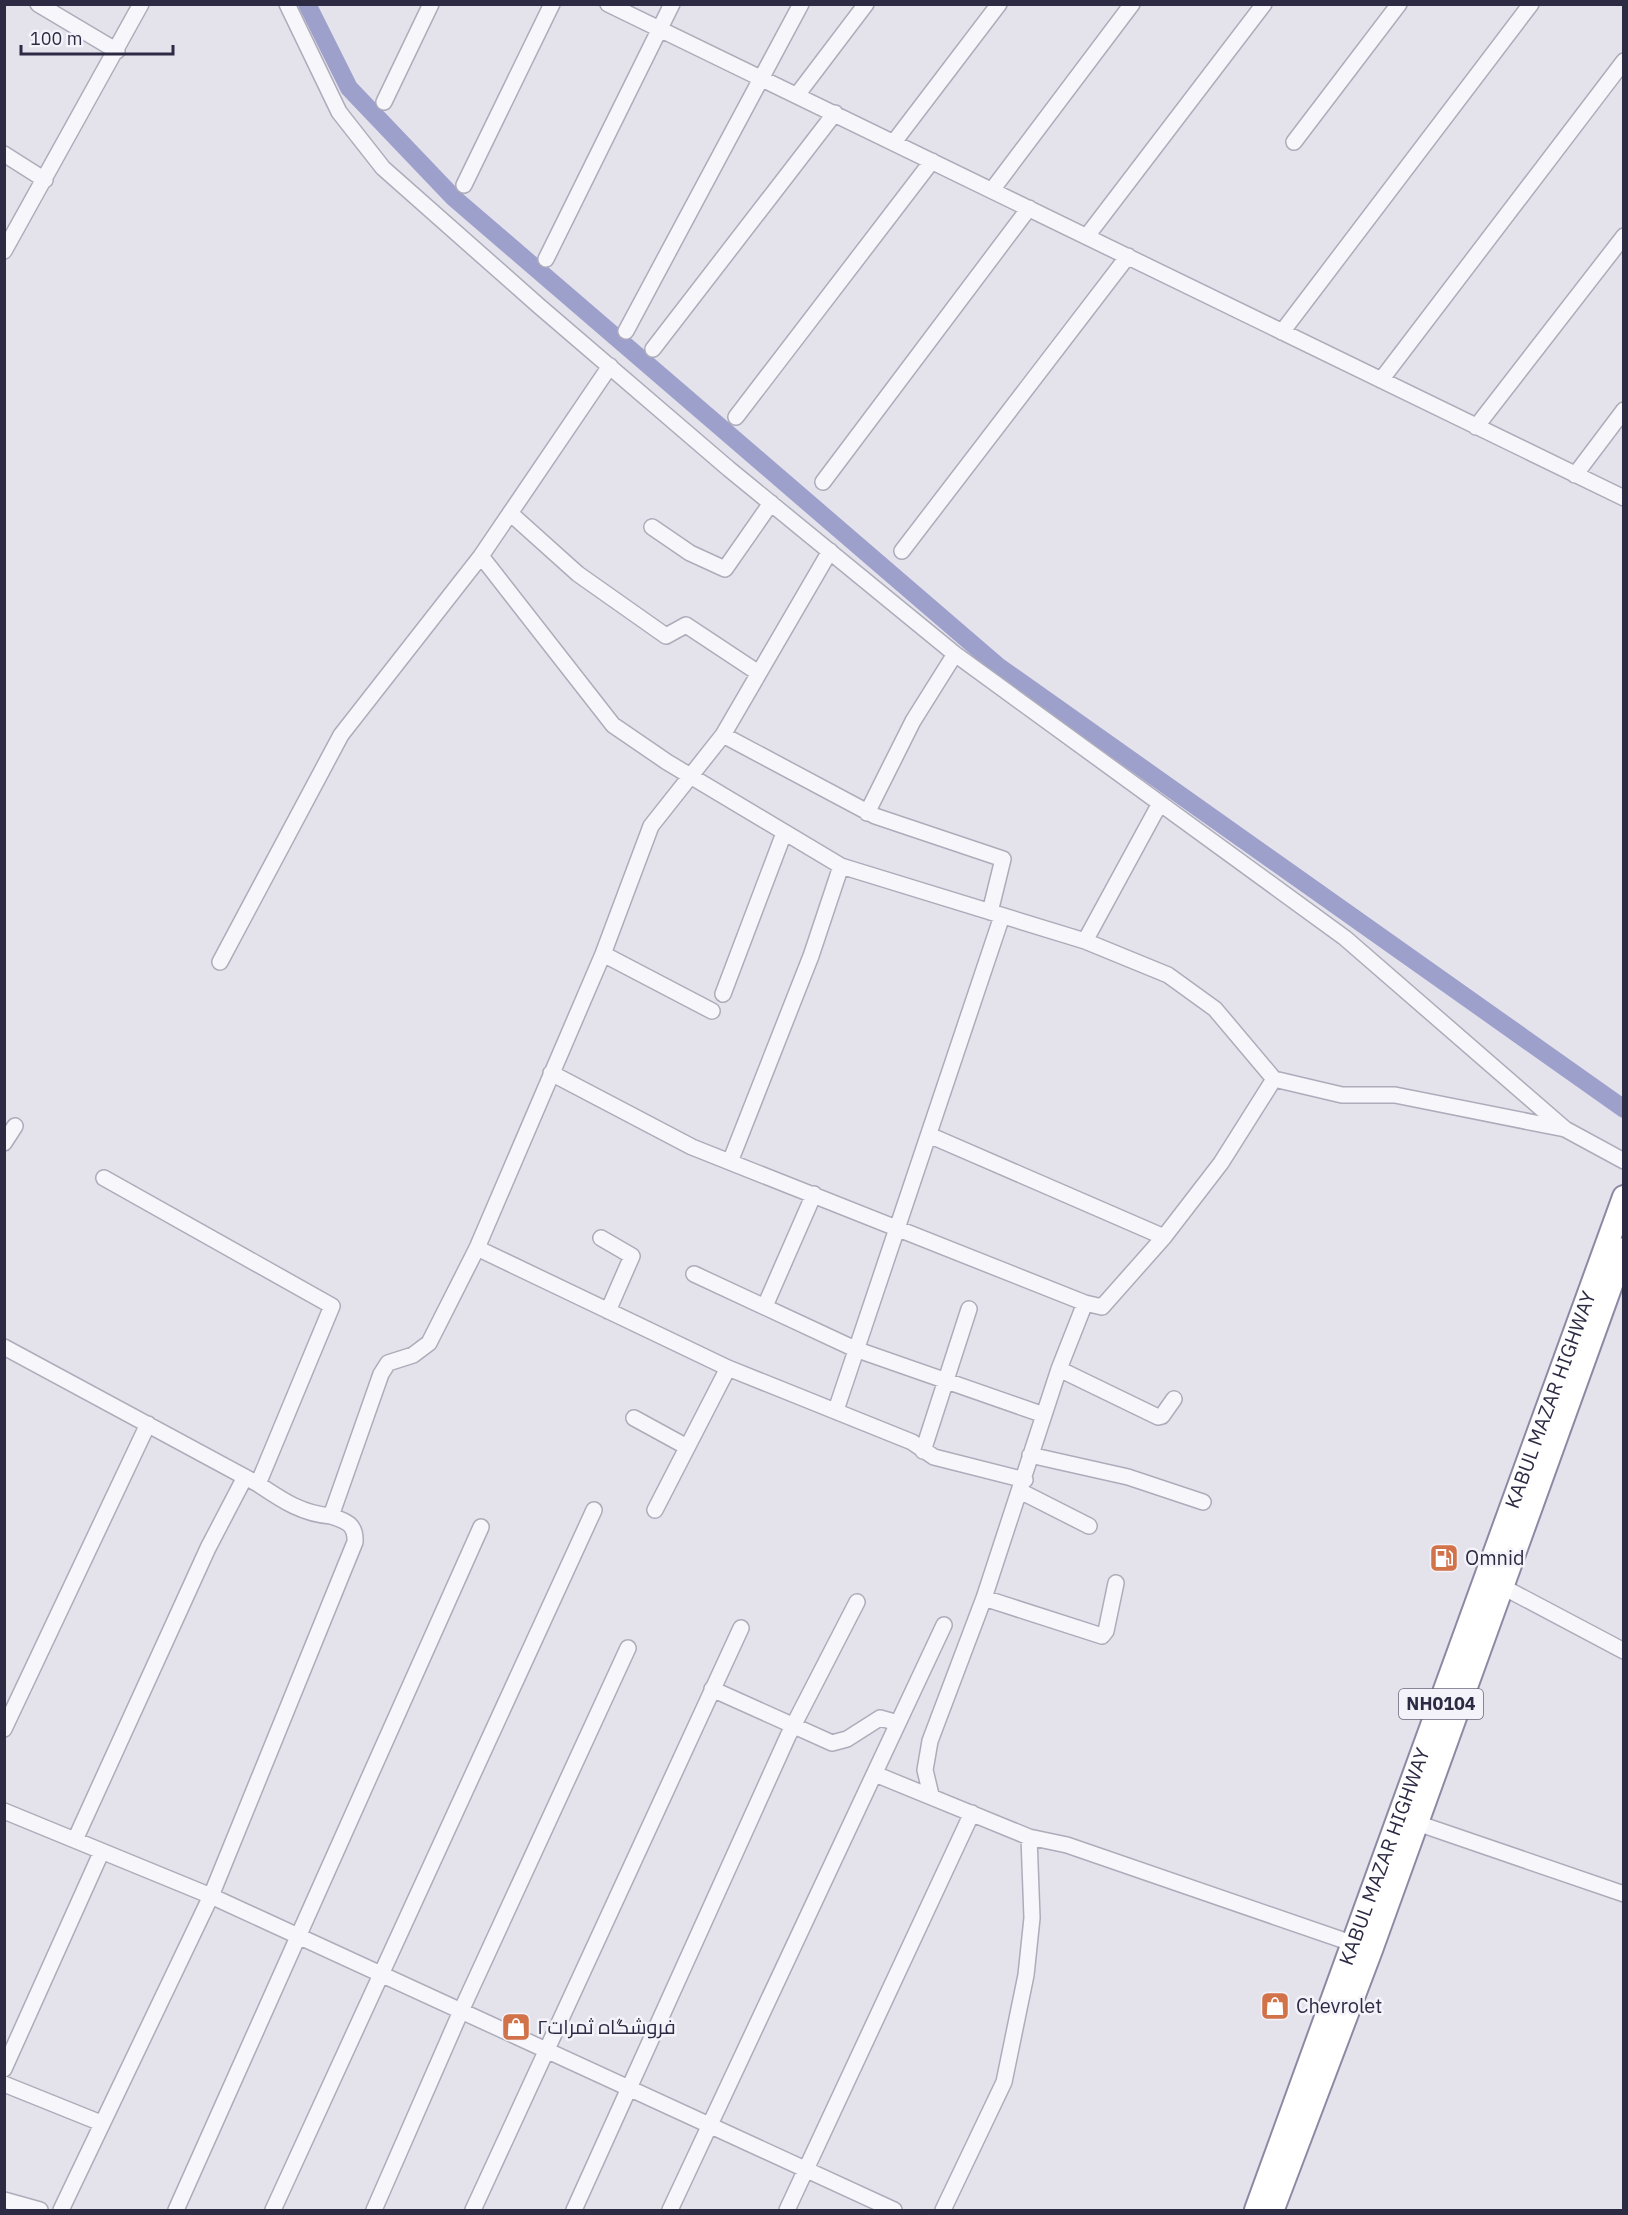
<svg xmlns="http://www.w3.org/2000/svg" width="1628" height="2215" viewBox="0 0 1628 2215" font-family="'IBM Plex Sans',Cairo,sans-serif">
<rect width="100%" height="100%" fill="#e4e3ec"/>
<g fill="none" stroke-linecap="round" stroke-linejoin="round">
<path stroke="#9ea0cc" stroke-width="18" d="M 307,4 L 349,88 L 454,198 L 998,666 L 1624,1109"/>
<g stroke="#adacba" stroke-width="18">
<path id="minor" d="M 38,4 L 117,51
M 287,4 L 339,112 L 383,168 L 539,306 L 729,469 L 955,654 L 1345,938 L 1565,1129
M 608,4 L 1624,498
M 797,95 L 866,4
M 384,102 L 431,4
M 894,142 L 999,4
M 1294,142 L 1399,4
M 4,154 L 45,180
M 464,185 L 552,4
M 992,190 L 1132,4
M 1087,236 L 1264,4
M 4,251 L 141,4
M 546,259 L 672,4
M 626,331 L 801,4
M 1282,332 L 1531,4
M 653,349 L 835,113
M 610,366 L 481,556 L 613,725 L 667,762 L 841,866 L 1085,941 L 1168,975 L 1215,1009 L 1274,1079 L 1342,1095 L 1395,1095 L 1565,1129 L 1624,1161
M 1381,380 L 1624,61
M 736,417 L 932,161
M 1476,427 L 1624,236
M 1575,475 L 1624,410
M 823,482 L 1029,208
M 510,513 L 578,574 L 666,636 L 686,625 L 757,672
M 652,527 L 690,553 L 725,569 L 771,503
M 902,551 L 1128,256
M 723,735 L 875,816 L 1003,859 L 990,912
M 867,813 L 913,721 L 955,654
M 1085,941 L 1159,805
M 603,954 L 712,1011
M 220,962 L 341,735 L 481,556
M 723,994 L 784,833
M 551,1073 L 692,1147 L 1085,1303 L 1102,1307 L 1164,1237 L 1221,1163 L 1274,1079
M 929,1135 L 1164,1237
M 4,1143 L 15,1126
M 730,1162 L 811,956 L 841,866
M 104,1178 L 332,1306 L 258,1484
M 601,1238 L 632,1256 L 608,1311
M 477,1248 L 728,1368 L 912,1442 L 934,1457 L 1025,1480
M 694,1274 L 855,1349 L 1044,1415
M 765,1306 L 814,1194
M 4,1347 L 258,1484 C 282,1500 302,1514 331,1516
M 1059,1369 L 1158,1417 L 1162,1416 L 1174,1399
M 836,1410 L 1002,916
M 634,1418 L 687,1447
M 923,1451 L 969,1309
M 1030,1455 L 1128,1477 L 1203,1502
M 1020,1491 L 1089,1526
M 655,1510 L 728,1368
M 1503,1587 L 1624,1651
M 984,1598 L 1102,1636 L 1106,1631 L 1116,1583
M 712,1689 L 832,1743 L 847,1739 L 880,1718 L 898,1723
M 4,1729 L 148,1424
M 875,1774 L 1029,1837 L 1067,1845 L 1360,1946
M 931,1795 L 925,1770 L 930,1741 L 984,1598 L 1059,1369 L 1085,1303
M 4,1811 L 211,1896 L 894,2210
M 1417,1823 L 1624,1894
M 75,1840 L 208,1548 L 245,1477
M 4,2069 L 101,1853
M 4,2084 L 101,2123
M 4,2200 L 40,2210
M 61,2210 L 211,1896 L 355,1542 C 356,1524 346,1521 331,1516 L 381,1374 L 388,1363 L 413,1355 L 429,1343 L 477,1248 L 603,954 L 651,826 L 723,735 L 830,551
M 176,2210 L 481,1527
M 273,2210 L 594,1510
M 374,2210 L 461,2011 L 628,1648
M 473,2210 L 741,1628
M 574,2210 L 788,1736 L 857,1602
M 670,2210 L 944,1625
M 787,2210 L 972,1813
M 943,2210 L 1004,2082 L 1026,1975 L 1032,1918 L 1029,1837"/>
</g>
<g stroke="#8c8aa3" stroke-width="26">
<g id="highway">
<path d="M 1274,2206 L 1371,1950 L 1624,1249"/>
<path id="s1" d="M 1256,2210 L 1624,1197"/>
</g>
</g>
<use href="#minor" stroke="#f7f6fa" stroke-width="15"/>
<use href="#highway" stroke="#fff" stroke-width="22"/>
</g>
<defs>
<g id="fuel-square" transform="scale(1.5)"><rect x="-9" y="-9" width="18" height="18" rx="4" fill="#d17248" stroke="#f4f3f9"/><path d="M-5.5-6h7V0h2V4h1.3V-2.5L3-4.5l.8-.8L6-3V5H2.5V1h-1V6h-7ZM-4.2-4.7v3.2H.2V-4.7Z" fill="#fff"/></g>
<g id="shop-square" transform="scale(1.5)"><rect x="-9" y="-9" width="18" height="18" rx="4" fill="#d17248" stroke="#f4f3f9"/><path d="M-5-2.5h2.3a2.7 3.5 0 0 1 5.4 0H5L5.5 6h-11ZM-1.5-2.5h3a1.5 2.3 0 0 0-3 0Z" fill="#fff"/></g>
</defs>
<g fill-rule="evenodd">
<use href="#fuel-square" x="1444" y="1558"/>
<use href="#shop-square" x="1275" y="2006"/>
<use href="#shop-square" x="516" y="2027"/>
</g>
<g text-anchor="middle" stroke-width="5" stroke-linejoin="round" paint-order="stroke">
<rect fill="#f4f3f9" stroke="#69677a" stroke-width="1.5" x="1399" y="1689" width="84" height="30" rx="4.5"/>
<g font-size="18" font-weight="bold" fill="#2d2b44">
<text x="1441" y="1710">NH0104</text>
</g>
<g font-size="20" fill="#2d2b44" stroke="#f4f3f9">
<text dy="7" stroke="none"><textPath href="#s1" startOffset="862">KABUL MAZAR HIGHWAY</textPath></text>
<text dy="7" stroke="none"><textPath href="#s1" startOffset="376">KABUL MAZAR HIGHWAY</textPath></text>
</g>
<g font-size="20" fill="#2d2b44" stroke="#f4f3f9" text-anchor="start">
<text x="1465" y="1565">Omnid</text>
<text x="1296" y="2013">Chevrolet</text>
<text x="537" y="2034">فروشگاه ثمرات٢</text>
</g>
</g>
<rect width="1628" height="2215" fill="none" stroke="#2d2b44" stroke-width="12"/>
<path d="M21 45v9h152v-9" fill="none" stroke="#2d2b44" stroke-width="3"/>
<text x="30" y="45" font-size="18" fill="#2d2b44" stroke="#f4f3f9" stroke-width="4.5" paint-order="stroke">100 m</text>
</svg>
